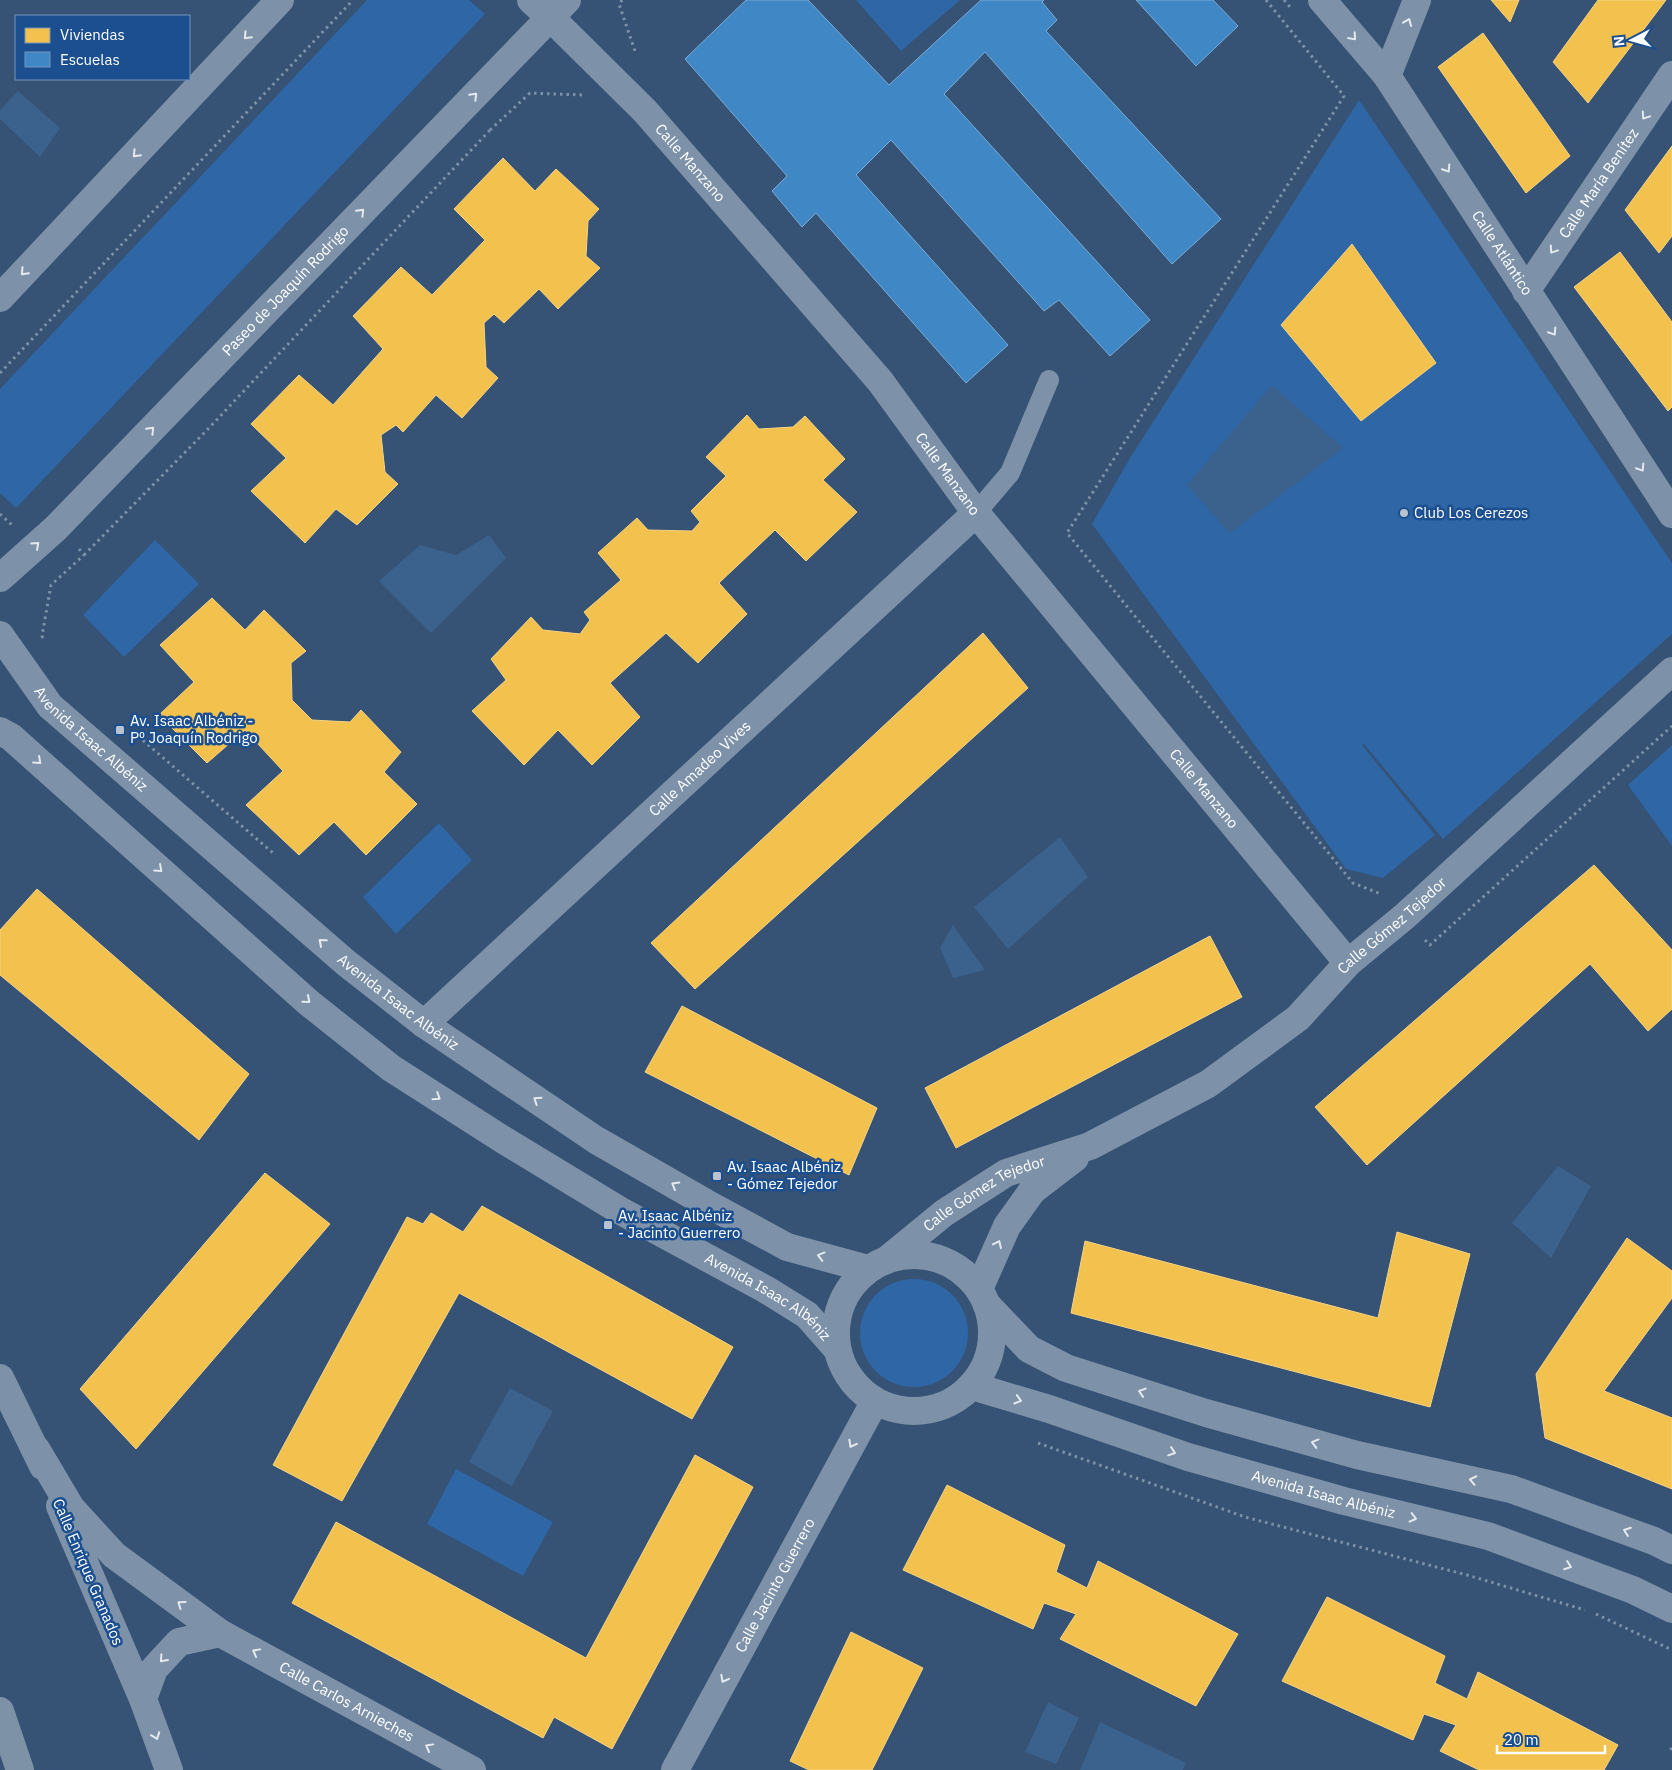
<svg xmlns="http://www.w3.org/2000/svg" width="1672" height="1770" viewBox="0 0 1672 1770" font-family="'IBM Plex Sans',sans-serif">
<rect width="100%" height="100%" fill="#365274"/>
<path fill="#2f66a5" d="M 367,0 L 469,0 L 485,14 L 16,508 L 0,493 L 0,389 Z
M 856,0 L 960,0 L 901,51 Z
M 1359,100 L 1672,563 L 1672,634 L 1443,839 L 1364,744 L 1362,745 L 1435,835 L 1383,878 L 1346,869 L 1092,524 L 1130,458 Z
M 155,540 L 199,584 L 124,657 L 83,615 Z
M 1672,745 L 1672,846 L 1628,785 Z
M 439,823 L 472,860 L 396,934 L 363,897 Z
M860 1333a54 54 0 1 1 108 0a54 54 0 1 1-108 0Z
M 456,1469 L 553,1522 L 523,1576 L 427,1524 Z"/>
<path fill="#3b618d" d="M 18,91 L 60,128 L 40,157 L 0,119 L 0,110 Z
M 1272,385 L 1343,448 L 1230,533 L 1187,485 Z
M 489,535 L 506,558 L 431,633 L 379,581 L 420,545 L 456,555 Z
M 1060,837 L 1088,877 L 1008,949 L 974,907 Z
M 953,925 L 985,970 L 953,978 L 940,948 Z
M 1558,1166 L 1591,1186 L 1551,1258 L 1512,1223 Z
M 510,1388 L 553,1411 L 512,1486 L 469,1462 Z
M 1048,1702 L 1079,1718 L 1056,1764 L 1025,1752 Z
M 1100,1722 L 1186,1763 L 1183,1770 L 1080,1770 Z"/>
<path fill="#f2c14e" stroke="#f6d483" d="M 1491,0 L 1519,0 L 1510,22 Z
M 1598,0 L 1666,0 L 1588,103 L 1553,62 Z
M 1483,33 L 1570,156 L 1526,193 L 1438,67 Z
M 1672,146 L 1672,236 L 1659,253 L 1625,210 Z
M 503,158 L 535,191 L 556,169 L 599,209 L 588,221 L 586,256 L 600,268 L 558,309 L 539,289 L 504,323 L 494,314 L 484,323 L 486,367 L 498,378 L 462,418 L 436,395 L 403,432 L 396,425 L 381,435 L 385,472 L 398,484 L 357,525 L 336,509 L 305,543 L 251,491 L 286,458 L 251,424 L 299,375 L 333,405 L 383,349 L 353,316 L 401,267 L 432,295 L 485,240 L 454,209 Z
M 1352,244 L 1436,363 L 1361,421 L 1281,325 Z
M 1620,252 L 1672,322 L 1672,407 L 1668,411 L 1574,287 Z
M 747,415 L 759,429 L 793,427 L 805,416 L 845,459 L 823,480 L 857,512 L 806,561 L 775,530 L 719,583 L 747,614 L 698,663 L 666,633 L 610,683 L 640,717 L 592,765 L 558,730 L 524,765 L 472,711 L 506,680 L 491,659 L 531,617 L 543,630 L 580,634 L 590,620 L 584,612 L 621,580 L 598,553 L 637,518 L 648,530 L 692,531 L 700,522 L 691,511 L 726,476 L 706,457 Z
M 212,598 L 245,630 L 264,610 L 306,651 L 291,663 L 292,700 L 312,720 L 350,722 L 361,710 L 401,752 L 384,772 L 417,804 L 366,855 L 334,822 L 299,855 L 246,805 L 283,771 L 245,730 L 207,763 L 159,715 L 194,682 L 160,645 Z
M 983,633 L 1028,688 L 695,989 L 651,943 Z
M 1594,865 L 1672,950 L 1672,1009 L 1648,1031 L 1590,964 L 1367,1165 L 1315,1107 Z
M 37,889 L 249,1074 L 199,1140 L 0,975 L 0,930 Z
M 1210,936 L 1242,997 L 956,1148 L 925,1088 Z
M 682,1006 L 877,1108 L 849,1175 L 645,1072 Z
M 265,1173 L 330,1224 L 136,1449 L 80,1389 Z
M 482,1206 L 733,1347 L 692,1419 L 459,1293 L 342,1501 L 273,1465 L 407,1217 L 423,1224 L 431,1213 L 463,1232 Z
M 1397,1232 L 1470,1254 L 1430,1407 L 1071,1313 L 1085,1241 L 1378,1318 Z
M 1627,1238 L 1672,1271 L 1672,1298 L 1604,1391 L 1672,1418 L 1672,1489 L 1545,1438 L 1536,1374 Z
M 695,1455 L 753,1487 L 612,1749 L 554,1717 L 543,1738 L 292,1603 L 336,1522 L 586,1658 Z
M 947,1485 L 1065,1545 L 1056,1572 L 1087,1588 L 1098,1561 L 1238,1634 L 1196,1706 L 1060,1639 L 1076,1614 L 1044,1603 L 1033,1629 L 903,1570 Z
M 1327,1597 L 1445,1656 L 1435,1683 L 1467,1699 L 1478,1672 L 1618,1745 L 1604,1770 L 1479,1770 L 1440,1751 L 1456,1725 L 1424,1714 L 1413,1740 L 1282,1681 Z
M 851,1632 L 923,1668 L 872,1770 L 809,1770 L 790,1761 Z"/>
<path fill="#3f88c5" stroke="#79acd6" d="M 746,0 L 808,0 L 889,85 L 981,0 L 1044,0 L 1042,2 L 1057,20 L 1046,31 L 1221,219 L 1172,264 L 985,52 L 944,94 L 1150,320 L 1110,356 L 1059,300 L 1044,311 L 891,140 L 856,175 L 1008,345 L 966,383 L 816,213 L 802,227 L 772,191 L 787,176 L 685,59 Z
M 1136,0 L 1213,0 L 1238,26 L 1196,66 Z"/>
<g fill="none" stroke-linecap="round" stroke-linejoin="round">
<path stroke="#7d92a8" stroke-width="3" stroke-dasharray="2.5 4" stroke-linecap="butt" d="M 622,0 L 619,4 L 636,54
M 1266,0 L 1344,96 L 1067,533 L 1353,883 L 1381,894
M 1284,0 L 1290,7
M 490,130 L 530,93 L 583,95
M 0,373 L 353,0
M 0,514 L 12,525
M 84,555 L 208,429 L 490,130
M 43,638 L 42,636 L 51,585 L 84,555 L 79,549
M 138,736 L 273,853
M 1425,940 L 1430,945 L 1672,726
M 1038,1443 L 1245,1517 L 1467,1575 L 1585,1610
M 1596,1614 L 1672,1650
M 1672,1748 L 1670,1750 L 1672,1751"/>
<path stroke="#7d92a8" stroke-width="20" d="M 976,513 L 1010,473 L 1049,380"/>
<g stroke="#7d92a8" stroke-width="28">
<path id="s1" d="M 531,0 L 551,18 L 645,111 L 880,381 L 976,513 L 1348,963"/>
<path id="s2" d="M 1322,0 L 1387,76 L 1672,514"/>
<path d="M 1387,76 L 1417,0"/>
<path id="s3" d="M 1526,291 L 1672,75"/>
<path d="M 0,298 L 280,0"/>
<path id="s4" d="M 0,578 L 56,528 L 567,0"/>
<path id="s5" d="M 424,1024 L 976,513"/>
<path id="s6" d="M 889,1258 L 944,1213 L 1006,1173 L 1090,1146 L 1208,1084 L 1298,1018 L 1348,963 L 1405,916 L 1672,671"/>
<path d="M 979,1289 L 1007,1226 L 1032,1191 L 1075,1158"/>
<path d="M 0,1378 L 43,1466"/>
<path id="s7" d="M 36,1449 L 71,1508 L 114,1555 L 220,1633 L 472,1770"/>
<path d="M 60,1506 L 143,1699 L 169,1770"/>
<path d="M 143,1699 L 154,1669 L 179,1642 L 220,1633"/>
<path id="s8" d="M 675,1770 L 875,1401"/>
</g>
<g stroke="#7d92a8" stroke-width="28">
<path id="s9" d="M 0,635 L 50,706 L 345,962 L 424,1024 L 596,1140 L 706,1203 L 787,1247 L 868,1269"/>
<path id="s10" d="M 0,731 L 11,737 L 309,1003 L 391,1068 L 502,1139 L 619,1210 L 765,1289 L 807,1315 L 837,1349"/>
<circle cx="914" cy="1333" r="78"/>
<path d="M 987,1305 L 1029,1349 L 1066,1368 L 1206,1413 L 1357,1455 L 1511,1489 L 1654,1541 L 1672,1550"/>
<path id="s11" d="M 972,1386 L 1049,1409 L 1188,1457 L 1344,1501 L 1488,1536 L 1633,1590 L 1672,1609"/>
</g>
<path stroke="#7e92a7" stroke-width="28" d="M 0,1711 L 20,1770"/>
</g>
<defs><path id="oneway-chevron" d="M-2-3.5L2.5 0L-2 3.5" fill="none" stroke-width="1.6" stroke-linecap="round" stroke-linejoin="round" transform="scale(1.25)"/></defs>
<g stroke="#e5e9ee">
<use href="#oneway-chevron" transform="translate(1408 22) rotate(-68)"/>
<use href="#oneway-chevron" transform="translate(247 36) rotate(133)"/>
<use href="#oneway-chevron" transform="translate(1353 37) rotate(49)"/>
<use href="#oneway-chevron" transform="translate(474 96) rotate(-45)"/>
<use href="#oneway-chevron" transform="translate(1645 116) rotate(124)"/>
<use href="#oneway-chevron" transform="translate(136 154) rotate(133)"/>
<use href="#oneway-chevron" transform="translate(1447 169) rotate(57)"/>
<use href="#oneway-chevron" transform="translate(361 212) rotate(-46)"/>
<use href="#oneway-chevron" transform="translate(1553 250) rotate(124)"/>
<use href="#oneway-chevron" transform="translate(24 272) rotate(133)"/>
<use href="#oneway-chevron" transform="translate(1553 332) rotate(57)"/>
<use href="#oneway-chevron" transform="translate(151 430) rotate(-46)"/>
<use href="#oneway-chevron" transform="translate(1641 468) rotate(57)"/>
<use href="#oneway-chevron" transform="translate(36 545) rotate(-42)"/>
<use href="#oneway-chevron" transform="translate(38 761) rotate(42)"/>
<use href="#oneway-chevron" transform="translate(159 869) rotate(42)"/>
<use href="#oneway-chevron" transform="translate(322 942) rotate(-139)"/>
<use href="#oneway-chevron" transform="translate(307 1000) rotate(41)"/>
<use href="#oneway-chevron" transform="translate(437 1097) rotate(33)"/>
<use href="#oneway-chevron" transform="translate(537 1100) rotate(-146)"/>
<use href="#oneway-chevron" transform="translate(675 1185) rotate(-150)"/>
<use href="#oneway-chevron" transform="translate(998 1244) rotate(-65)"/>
<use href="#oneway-chevron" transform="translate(821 1256) rotate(-165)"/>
<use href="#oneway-chevron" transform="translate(1142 1392) rotate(-162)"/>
<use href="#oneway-chevron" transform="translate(1018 1400) rotate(17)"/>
<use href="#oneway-chevron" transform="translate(1315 1443) rotate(-165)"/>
<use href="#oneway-chevron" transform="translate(852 1444) rotate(119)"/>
<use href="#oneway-chevron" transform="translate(1172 1452) rotate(19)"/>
<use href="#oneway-chevron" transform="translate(1473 1480) rotate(-168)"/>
<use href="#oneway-chevron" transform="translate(1413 1518) rotate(14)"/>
<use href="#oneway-chevron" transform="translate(1627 1531) rotate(-160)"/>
<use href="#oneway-chevron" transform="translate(1568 1566) rotate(20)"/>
<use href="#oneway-chevron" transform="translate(181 1604) rotate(-144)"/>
<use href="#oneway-chevron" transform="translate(256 1652) rotate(-151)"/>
<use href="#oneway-chevron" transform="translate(163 1659) rotate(132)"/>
<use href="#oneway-chevron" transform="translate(724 1679) rotate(118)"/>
<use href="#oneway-chevron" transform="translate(156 1736) rotate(70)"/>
<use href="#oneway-chevron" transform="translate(429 1747) rotate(-151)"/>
</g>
<g fill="#b9c2ce" stroke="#1b4f8f" stroke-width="2">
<circle cx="1404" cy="513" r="5"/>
<rect x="115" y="725" width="10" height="10" rx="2.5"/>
<rect x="712" y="1171" width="10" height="10" rx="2.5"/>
<rect x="603" y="1220" width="10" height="10" rx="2.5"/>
</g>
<g text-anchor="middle" stroke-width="5" stroke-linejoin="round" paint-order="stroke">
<g font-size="15" fill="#fff" stroke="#1b4f8f">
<text dy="5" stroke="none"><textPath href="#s1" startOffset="228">Calle Manzano</textPath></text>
<text dy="5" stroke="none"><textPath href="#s3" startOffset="130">Calle María Benítez</textPath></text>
<text dy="5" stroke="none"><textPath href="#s2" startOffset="311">Calle Atlántico</textPath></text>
<text dy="5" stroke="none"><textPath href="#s4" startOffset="405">Paseo de Joaquín Rodrigo</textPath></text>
<text dy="5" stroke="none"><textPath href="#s1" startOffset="632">Calle Manzano</textPath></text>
<text dy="5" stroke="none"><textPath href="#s9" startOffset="139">Avenida Isaac Albéniz</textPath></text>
<text dy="5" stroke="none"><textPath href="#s5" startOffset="376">Calle Amadeo Vives</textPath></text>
<text dy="5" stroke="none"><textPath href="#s1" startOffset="1038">Calle Manzano</textPath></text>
<text dy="5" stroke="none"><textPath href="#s6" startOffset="610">Calle Gómez Tejedor</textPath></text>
<text dy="5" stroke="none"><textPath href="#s9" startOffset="544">Avenida Isaac Albéniz</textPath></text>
<text dy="5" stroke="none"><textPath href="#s6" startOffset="116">Calle Gómez Tejedor</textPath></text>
<text dy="5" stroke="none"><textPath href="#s10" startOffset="958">Avenida Isaac Albéniz</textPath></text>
<text dy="5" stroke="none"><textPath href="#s11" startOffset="368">Avenida Isaac Albéniz</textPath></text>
<text transform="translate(88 1572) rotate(67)" y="5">Calle Enrique Granados</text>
<text dy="5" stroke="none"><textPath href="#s8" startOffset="210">Calle Jacinto Guerrero</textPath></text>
<text dy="5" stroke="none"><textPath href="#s7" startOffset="408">Calle Carlos Arnieches</textPath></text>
</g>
<g font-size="15" fill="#fff" stroke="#1b4f8f" text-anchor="start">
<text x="1414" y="518">Club Los Cerezos</text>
<text x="130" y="726">Av. Isaac Albéniz -<tspan x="130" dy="17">Pº Joaquín Rodrigo</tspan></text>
<text x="727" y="1172">Av. Isaac Albéniz<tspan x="727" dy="17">- Gómez Tejedor</tspan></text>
<text x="618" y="1221">Av. Isaac Albéniz<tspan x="618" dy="17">- Jacinto Guerrero</tspan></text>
</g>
</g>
<rect x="15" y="15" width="175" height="65" fill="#1b4f8f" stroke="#7695bc"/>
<rect x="25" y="28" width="25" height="15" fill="#f2c14e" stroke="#7695bc"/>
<text x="60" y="40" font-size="15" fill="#ffffff">Viviendas</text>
<rect x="25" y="52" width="25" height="15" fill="#3f88c5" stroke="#7695bc"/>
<text x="60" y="65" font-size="15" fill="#ffffff">Escuelas</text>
<g transform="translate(1632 40) rotate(264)" stroke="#1b4f8f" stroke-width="4" paint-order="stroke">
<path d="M0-4L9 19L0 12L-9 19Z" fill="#ffffff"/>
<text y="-8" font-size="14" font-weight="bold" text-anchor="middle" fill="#ffffff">N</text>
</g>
<path d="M1497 1745v8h108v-8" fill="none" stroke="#ffffff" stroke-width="2.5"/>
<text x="1504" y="1745" font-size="15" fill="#ffffff" stroke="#1b4f8f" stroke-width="4" paint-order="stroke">20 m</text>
</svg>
